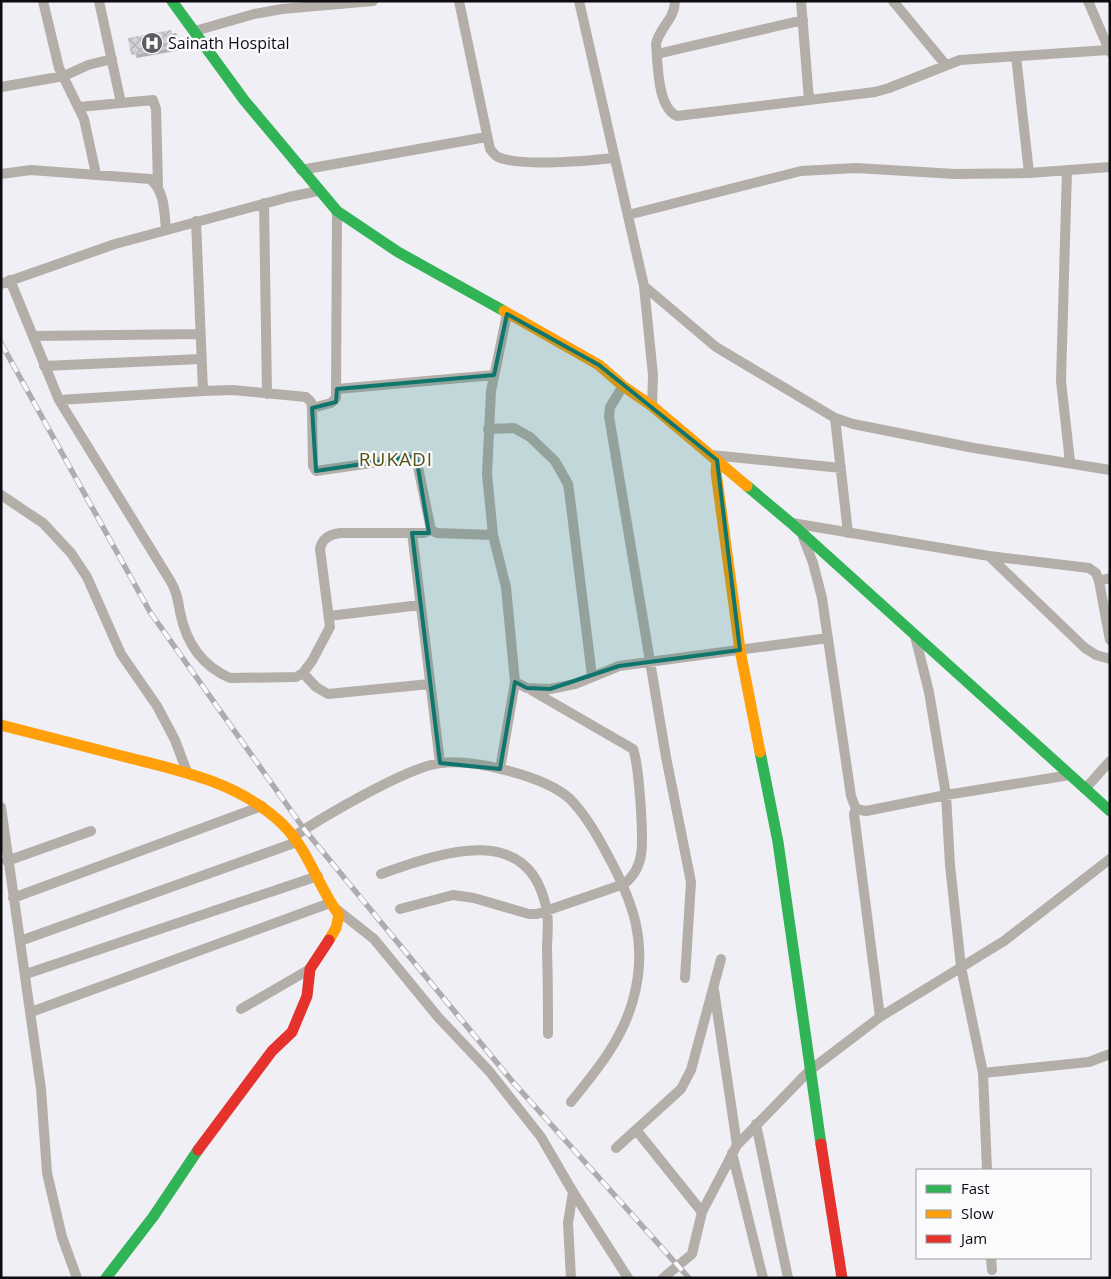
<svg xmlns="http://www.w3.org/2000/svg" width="1111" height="1279" viewBox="0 0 1111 1279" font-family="'Open Sans',sans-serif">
<defs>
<pattern id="building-cross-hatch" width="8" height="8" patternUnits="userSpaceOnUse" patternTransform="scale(1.25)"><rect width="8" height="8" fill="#d1d1d6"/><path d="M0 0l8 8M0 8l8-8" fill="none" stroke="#b2b2b7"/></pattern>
<filter id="shadow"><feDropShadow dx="5.5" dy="3" stdDeviation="0" flood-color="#0004"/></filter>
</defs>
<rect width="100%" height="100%" fill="#efeff5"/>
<path fill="url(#building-cross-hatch)" filter="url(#shadow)" d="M 171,30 L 175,47 L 131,55 L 128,38 Z"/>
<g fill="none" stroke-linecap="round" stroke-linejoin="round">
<path stroke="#b4aea8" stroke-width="10" d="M 43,1 L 59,68 L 84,119 L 96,174
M 99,1 L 121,103
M 459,1 L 490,149 C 492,151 495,156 498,157 C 520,167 589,161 614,158
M 579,1 L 644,286 L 653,375 L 652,406
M 675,1 C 675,19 659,28 656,44 C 658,64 657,107 677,116 L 875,92 L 889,88 L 960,60 L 1108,50
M 801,1 L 809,100
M 893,1 L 945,64
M 1088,1 L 1110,52
M 195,31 L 254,14 L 282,9 L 373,1
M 657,54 L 803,20
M 1016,56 L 1029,173
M 1,87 L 64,76 L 88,65 L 112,59
M 79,107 L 153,100 L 156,109 L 158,185
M 301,170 L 486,137
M 1067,170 L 1061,381 L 1070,462
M 1,174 L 31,170 L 150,179 C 165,191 164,211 166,229
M 264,203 L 267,394
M 628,215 L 801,171 L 856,168 L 955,174 L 1029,173 L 1110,167
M 196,221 L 203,391
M 10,280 L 59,400 L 171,582 C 177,592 178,601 180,612 C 186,642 202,666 230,678 L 296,677 L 303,673 L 312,661 L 330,627 L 320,549 C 322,538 331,534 341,533 L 424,533 L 431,530
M 1,284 L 115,244 L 289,197 L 318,191
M 644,286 L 716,347 L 835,418 L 853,424 L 974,448 L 1110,470
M 507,314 L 491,391 L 487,474 L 493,535 L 506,587 L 515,682 L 527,688 L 550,689 L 575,684 L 619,666 L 828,638
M 34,336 L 200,334
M 44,366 L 201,359
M 623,386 L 610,407 L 609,416 L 666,757 L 691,882 L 685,978
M 337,389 L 494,375
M 59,400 L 203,391 L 233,390 L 306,397 L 311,402 L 312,408 L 313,466 L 316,471 L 413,457 L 417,462 L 431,530 L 437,533 L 493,535
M 312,408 L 331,403 L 336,398 L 337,211
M 835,418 L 848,533
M 488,429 L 514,428 L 530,437 L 555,461 L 568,484 L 570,498 L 592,676
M 711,455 L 841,468
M 1,495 L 43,523 L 71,553 L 87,577 L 121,654 L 157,706 L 175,740 L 187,772
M 792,523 L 989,556 L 1089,568 L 1096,573 L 1099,581 L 1110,640
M 412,533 L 440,763
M 803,537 L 813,563 L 822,598 L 851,796 L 856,809 L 854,814 L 880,1017
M 989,556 L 1085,648 L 1096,655 L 1110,659
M 1099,581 L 1110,578
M 329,616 L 420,605
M 915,636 L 929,692 L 946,795 L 950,865 L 961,967 L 983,1073 L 987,1170
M 303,673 L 316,687 L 328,694 L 430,684
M 500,769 L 515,682
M 1085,789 L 1110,761
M 1,807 L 41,1089 L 47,1173 L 62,1237 L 77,1278
M 856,809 L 866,811 L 946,795 L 1070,775
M 293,837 C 321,818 409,766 441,763 C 474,759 545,776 570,799 C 585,814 596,833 606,852 C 633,901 649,943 633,1000 C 622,1040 597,1070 571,1102
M 7,861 L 91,831
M 381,874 C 440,853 531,819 547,912 C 549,924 547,937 547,950 C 548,978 548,1006 548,1034
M 13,898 L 262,806
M 336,909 L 374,939 L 438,1017 L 489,1071 L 541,1137 L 573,1192 L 628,1278
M 400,909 L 453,895 L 474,898 L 529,914 L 537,914 L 624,884 C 633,877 639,867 641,855 C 644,837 639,765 633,749 L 531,690
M 20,941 L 297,842
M 26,974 L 318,876
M 714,990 L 737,1145
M 241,1009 L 310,969
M 31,1012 L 330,903
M 983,1073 L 1089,1062 L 1110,1054
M 756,1124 L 788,1278
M 637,1131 L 702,1212
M 616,1148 L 681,1089 L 691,1070 L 721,959
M 732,1153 L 763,1278
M 991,1258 L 992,1270
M 571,1278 L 568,1223 L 573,1192
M 663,1278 L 692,1254 L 702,1212 L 737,1145 L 809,1071 L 880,1017 L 1004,941 L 1110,859"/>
<path stroke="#30b455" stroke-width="11" d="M 172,1 L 244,100 L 337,211 L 398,252 L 504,311
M 747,486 L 791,523 L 1110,811
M 760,752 L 778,842 L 821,1144
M 106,1278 L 153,1217 L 198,1150"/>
<path stroke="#ff9f0a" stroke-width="11" d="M 504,311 L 599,365 L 623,386 L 652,406 L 747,486
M 717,460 L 716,472 L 740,650 L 760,752
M 1,725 C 41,735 82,746 122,756 C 177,770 235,781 278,820 C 307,845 317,885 339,915 L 336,928 L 329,940"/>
<path stroke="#e5322d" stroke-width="11" d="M 821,1144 L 842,1278
M 198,1150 L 272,1051 L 292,1032 L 307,996 L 310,969 L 329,940"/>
<g stroke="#afacad" stroke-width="5.5">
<path id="rail" d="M 1,343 L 150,612 L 304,829 L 512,1081 L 689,1278"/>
</g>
<use href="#rail" stroke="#fbfbfd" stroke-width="4" stroke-dasharray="11" stroke-linecap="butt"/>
</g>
<path fill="#0f766e" fill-opacity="0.2" stroke="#0f766e" stroke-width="4" stroke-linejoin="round" d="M 507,314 L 599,365 L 717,460 L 740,650 L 619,666 L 550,689 L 527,688 L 515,682 L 500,769 L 440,763 L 412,533 L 429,533 L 416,456 L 316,471 L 312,408 L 336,402 L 337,389 L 494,375 Z"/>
<defs>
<g id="hospital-disc" transform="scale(1.125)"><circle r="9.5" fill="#5c5c61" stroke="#fbfbfd"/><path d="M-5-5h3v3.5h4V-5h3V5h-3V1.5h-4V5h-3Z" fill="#fff"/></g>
</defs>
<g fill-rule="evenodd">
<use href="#hospital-disc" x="152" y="43"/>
</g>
<g text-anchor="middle" stroke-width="4.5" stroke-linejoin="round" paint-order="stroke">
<g font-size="16" fill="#0d0d11" stroke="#fbfbfd" text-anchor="start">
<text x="168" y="49">Sainath Hospital</text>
</g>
<g font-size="19" letter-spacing="1" fill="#585214" stroke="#fbfbfd">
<text x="396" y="466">RUKADI</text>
</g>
</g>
<rect width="1111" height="1279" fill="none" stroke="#0d0d11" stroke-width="5"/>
<rect x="916" y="1169" width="175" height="90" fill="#fbfbfd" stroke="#9c9c9f"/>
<rect x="926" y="1185" width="25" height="8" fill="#30b455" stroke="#9c9c9f"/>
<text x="961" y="1194" font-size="15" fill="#0d0d11">Fast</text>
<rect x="926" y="1210" width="25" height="8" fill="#ff9f0a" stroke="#9c9c9f"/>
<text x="961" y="1219" font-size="15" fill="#0d0d11">Slow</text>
<rect x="926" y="1235" width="25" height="8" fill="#e5322d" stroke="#9c9c9f"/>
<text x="961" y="1244" font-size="15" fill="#0d0d11">Jam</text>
</svg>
